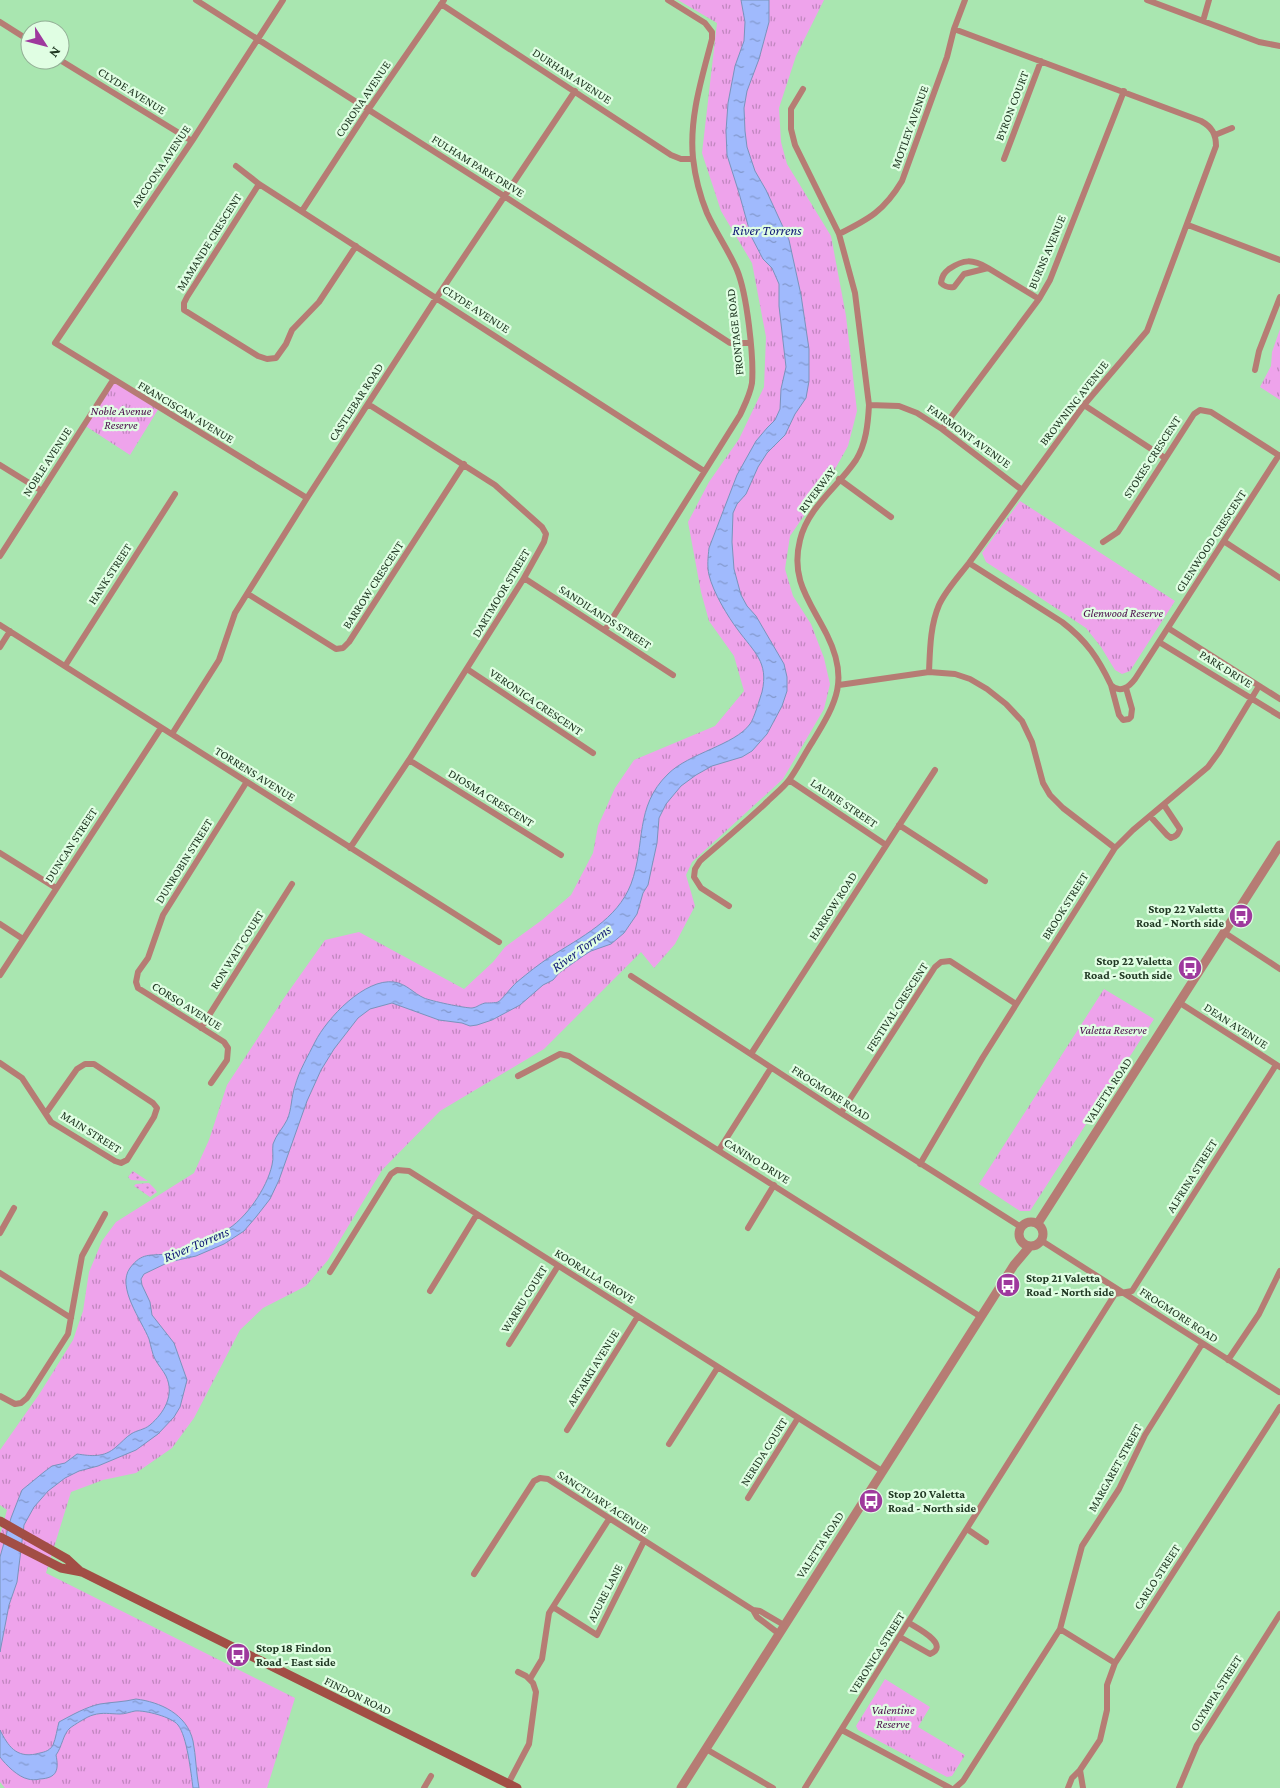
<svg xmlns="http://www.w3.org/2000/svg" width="1280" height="1788" viewBox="0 0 1280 1788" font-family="'Crimson Pro',serif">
<defs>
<pattern id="park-tufts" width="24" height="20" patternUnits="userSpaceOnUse" patternTransform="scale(1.25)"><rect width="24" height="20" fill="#eea3eb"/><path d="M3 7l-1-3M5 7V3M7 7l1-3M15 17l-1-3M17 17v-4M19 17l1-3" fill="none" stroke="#c086be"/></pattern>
<pattern id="garden-dots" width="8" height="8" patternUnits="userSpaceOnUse" patternTransform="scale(1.25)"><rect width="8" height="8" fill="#eea3eb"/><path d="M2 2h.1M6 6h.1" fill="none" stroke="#c086be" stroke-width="1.8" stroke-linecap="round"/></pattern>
<pattern id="water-ripples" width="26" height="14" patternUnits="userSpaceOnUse" patternTransform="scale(1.25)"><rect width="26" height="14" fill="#a0bafd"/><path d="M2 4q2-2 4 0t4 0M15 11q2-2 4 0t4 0" fill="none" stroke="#8298cc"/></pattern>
</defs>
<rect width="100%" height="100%" fill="#a9e6b0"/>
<path fill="url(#park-tufts)" d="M 678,0 L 824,0 L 796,56 L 779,108 L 781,142 L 787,164 L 831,236 L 846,316 L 857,411 L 848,446 L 830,478 L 790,536 L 785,569 L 793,596 L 811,624 L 824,658 L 830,684 L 824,709 L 783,779 L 692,862 L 686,875 L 695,906 L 675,944 L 654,968 L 641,952 L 544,1049 L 440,1111 L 382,1170 L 328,1260 L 306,1286 L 263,1308 L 240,1330 L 194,1418 L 172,1448 L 136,1473 L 103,1480 L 71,1492 L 46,1573 L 295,1698 L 267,1788 L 5,1788 L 0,1782 L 0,1535 L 7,1510 L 0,1505 L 0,1450 L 40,1393 L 73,1340 L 83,1311 L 89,1272 L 102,1241 L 116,1222 L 194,1173 L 209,1140 L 227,1085 L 284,998 L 325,940 L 359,932 L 464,989 L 493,962 L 505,947 L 542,920 L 571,895 L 593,853 L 598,826 L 615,788 L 634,760 L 715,726 L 744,691 L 734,656 L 709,621 L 701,592 L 688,522 L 709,482 L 739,439 L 764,387 L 766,337 L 752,263 L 721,211 L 702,153 L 717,23 Z
M 1280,329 L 1280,400 L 1260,387 L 1271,366 L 1272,352 Z
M 113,380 L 159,408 L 130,455 L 84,425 Z
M 1020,501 L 1175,601 L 1130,671 L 1122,674 L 1115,670 L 1101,647 L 1086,628 L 986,562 L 982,553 Z
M 1104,989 L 1154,1019 L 1030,1211 L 1020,1211 L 979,1184 Z
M 885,1679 L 930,1707 L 918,1727 L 965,1755 L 952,1776 L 947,1777 L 858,1730 L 856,1726 Z"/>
<path fill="url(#garden-dots)" d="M 133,1171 L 148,1181 L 131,1180 L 128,1177 Z
M 149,1183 L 155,1189 L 157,1192 L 150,1197 L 134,1186 L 136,1184 Z"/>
<path fill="url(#water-ripples)" stroke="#7a93bc" d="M 741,0 L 769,0 L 769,22 L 759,59 L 747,91 L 744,108 L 745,131 L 747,147 L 755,171 L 766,190 L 789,240 L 801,295 L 809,349 L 809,381 L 806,398 L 795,414 L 785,435 L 767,453 L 758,467 L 746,494 L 737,504 L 733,513 L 732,542 L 734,569 L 741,595 L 747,606 L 756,616 L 784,664 L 787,677 L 787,691 L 782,706 L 767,734 L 752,751 L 742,757 L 712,766 L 696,775 L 681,786 L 666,804 L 659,818 L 657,843 L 652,866 L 648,885 L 643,893 L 637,914 L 624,933 L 611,944 L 591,951 L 583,956 L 559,973 L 553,980 L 543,985 L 520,1005 L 492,1020 L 477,1025 L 470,1026 L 462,1023 L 439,1020 L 392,1003 L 370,1009 L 358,1018 L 334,1049 L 321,1070 L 307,1101 L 279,1180 L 270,1199 L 256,1217 L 244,1231 L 224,1244 L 196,1256 L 169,1262 L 144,1274 L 141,1279 L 142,1285 L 150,1302 L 152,1315 L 174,1343 L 187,1380 L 180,1407 L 174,1417 L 158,1434 L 136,1450 L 98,1466 L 79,1471 L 65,1478 L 48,1491 L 34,1507 L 24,1525 L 17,1582 L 9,1605 L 0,1652 L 0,1557 L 11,1518 L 18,1500 L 22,1490 L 44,1472 L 52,1466 L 65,1463 L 77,1454 C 91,1456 104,1458 116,1447 C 121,1443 126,1437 131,1434 C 137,1430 144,1430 150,1425 C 164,1413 175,1395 166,1376 C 163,1370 158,1365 155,1359 C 152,1353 151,1346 149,1339 C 142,1321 116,1287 130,1268 C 142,1252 150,1256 167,1254 C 173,1253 180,1249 186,1246 C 199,1241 213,1238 225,1231 C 246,1219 267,1188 272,1165 C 274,1158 272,1150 273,1144 C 276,1135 283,1128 287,1120 C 292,1109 291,1097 295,1086 C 299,1071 308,1056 315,1042 C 327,1018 365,978 394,982 C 407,984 413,993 424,998 C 431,1001 464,1008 472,1008 C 478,1007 478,1005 485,1003 C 487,1003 496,1003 498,1002 C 502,1000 511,987 517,982 C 528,973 539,964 550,957 C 581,937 617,920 631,884 C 646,844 634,807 668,774 C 689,753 735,745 750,724 C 754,719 760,698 762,692 C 769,662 754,652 738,630 C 728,617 713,592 709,575 C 707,566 708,557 709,548 L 737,475 L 756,441 L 767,428 L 775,420 L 780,409 L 781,389 L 786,367 L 779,306 L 779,284 L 772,268 L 763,259 L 751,236 L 739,193 L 727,155 L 726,131 L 728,103 L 735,66 L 744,41 L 745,22 Z
M 136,1699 C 160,1702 187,1714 193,1741 C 196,1756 196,1772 199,1788 L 193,1788 C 191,1773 187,1736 178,1725 C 172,1717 145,1710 135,1711 C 130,1712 125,1714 120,1714 C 110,1714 103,1712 93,1715 C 88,1716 74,1725 70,1728 C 63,1734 62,1747 56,1755 C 59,1770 57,1778 40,1779 C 36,1780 31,1780 28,1779 C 18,1777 6,1765 0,1757 L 0,1730 C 8,1746 16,1758 36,1754 C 43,1752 49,1752 53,1745 C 56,1738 57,1729 59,1722 C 72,1715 86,1707 100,1704 C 112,1702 124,1702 136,1699 Z"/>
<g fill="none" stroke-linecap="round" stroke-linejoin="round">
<path stroke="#b67c74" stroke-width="6" d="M 196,0 L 504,196 L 730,343 L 750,343
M 283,0 L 192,141 L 55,343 L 307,498
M 1147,0 L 1259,42 L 1280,46
M 441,4 L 671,155 L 681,159 L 693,159
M 1203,21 L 1209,0
M 0,22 L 30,41
M 60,60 L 192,141
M 1215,135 L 1232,128
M 1004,159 L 1041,61
M 236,166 L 259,184 L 704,471
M 259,184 L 187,297 L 184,303 L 184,310 L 258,356 L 267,359 L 276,358 L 286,344 L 292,330 L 319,302 L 356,246
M 302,211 L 368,110 L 444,0
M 1188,225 L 1280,260
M 839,234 C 869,219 884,211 902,181 L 947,57 L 954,29 L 965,0
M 988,268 C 972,259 964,259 949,269 C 944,273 942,276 941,283 C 945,287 948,288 954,287 L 964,274 L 988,268 L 1039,299
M 1255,370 L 1259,351 L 1280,297
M 869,405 L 899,406 L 917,413 L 942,429 L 1022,490
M 1084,405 L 1165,458
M 942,429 L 1039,299 L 1050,280 L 1124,91
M 0,465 L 42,491
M 839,479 L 891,517
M 1103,542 L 1118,532 L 1194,414 L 1200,410 L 1211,412 L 1280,456
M 1225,542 L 1280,578
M 0,556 L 113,380
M 969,563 L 1062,622 C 1087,641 1098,658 1111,685 C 1120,694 1129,687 1135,679 L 1279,455
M 524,578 L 673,675
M 248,594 L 336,649 L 343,648 L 349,642 L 464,464
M 0,625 L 499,942
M 1168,628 L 1280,699
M 605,630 L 740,415 C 745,404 750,395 752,383 C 754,357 747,294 737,270 C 729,251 716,233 707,213 C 700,196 695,176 693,158 C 689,117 702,78 712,39 L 712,32 L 705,23 L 668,0
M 1159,642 L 1280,716
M 0,647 L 10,631
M 65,666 L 175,494
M 467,669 L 593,753
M 929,672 C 930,650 930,626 939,605 C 946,590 959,576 969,563 L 1084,405 L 1147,331 L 1216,146 C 1216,134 1212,127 1201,121 L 954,29
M 839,685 L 929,672 L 955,674 L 970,679 L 987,689 L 1006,704 L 1022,721 L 1032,742 L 1043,783 L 1050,795 L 1063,808 L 1115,848
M 1111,685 L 1119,715 L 1123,720 L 1129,719 L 1131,717 L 1132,709 L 1126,688
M 172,734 L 219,660 L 235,613 L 307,498 L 437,297 L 575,91
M 409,760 L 561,855
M 789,780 L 886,845
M 1150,816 L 1167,835 L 1171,838 C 1177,836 1178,834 1180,829 L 1164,805
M 899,825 L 985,881
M 350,848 L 409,760 L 524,578 L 544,542 L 546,534 L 542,527 L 495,485 L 368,404
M 0,853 L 56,888
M 729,906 L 701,888 L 694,877 L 695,869 L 700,861 C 723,841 746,822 768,801 C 775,794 784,787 789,780 C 798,768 805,753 813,741 C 837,702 849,679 827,635 C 810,601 790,580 800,540 C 808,507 838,487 856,460 C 866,444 868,424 869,405 L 855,293 L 839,234 L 795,145 L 791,129 L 791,109 L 803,89
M 0,924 L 23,939
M 1225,933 L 1280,969
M 0,975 L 161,728
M 631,976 L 841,1113 L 1021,1227
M 1180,1003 L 1280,1067
M 201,1028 L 292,884
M 751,1054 L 935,770
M 0,1063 L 22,1078 L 51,1122 L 115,1161 L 121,1163 L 127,1160 L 154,1117 L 157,1108 L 153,1103 L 94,1064 L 85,1064 L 77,1069 L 46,1113
M 518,1076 L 560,1054 L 569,1056 L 981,1317
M 211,1083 L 227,1060 L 228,1048 L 224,1042 L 138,988 L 136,982 L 138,972 L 148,958 L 163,915 L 246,783
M 841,1113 L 935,967 L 941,962 L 950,961 L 1016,1004
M 719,1150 L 771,1068
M 920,1164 L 983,1057 L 1115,848 L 1133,830 L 1208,767 L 1219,752 L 1259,686
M 748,1228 L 774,1185
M 0,1233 L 14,1208
M 1042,1241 L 1279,1392
M 330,1272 L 391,1174 L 397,1170 L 409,1171 L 882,1471
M 0,1273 L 71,1318
M 430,1291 L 477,1214
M 509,1344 L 558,1266
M 1228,1360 L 1259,1314 L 1280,1271
M 0,1396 L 15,1404 L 21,1403 L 27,1398 L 68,1334 L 82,1256 L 105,1214
M 567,1430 L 638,1316
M 669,1444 L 718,1367
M 748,1498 L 798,1418
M 967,1529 L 986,1542
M 474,1574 L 534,1481 L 540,1478 L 548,1479 L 753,1610 L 760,1611 L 784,1625
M 553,1607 L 597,1635 L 644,1541
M 753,1610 L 757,1617 L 778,1633
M 1060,1629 L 1115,1663
M 900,1637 L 930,1654 C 951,1645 917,1628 909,1623
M 530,1679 L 542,1659 L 549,1613 L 609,1519
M 842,1730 L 950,1788
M 706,1749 L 773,1788
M 1080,1770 L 1100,1740 L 1107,1710 L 1107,1685 L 1115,1663 L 1280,1407
M 508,1784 L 529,1744 L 536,1692 L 533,1683 L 526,1676 L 518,1672
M 424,1788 L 431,1776
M 805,1788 L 945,1563 L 1115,1294 L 1132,1291 L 1276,1065
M 955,1788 L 963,1781 L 1060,1629 L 1082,1546 L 1119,1489 L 1145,1435 L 1202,1344
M 1068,1788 L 1072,1778 L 1080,1770 L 1083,1788
M 1179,1788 L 1197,1745 L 1280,1614"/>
<path stroke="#b67c74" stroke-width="9" d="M1019 1234a12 12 0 1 1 24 0a12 12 0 1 1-24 0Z
M 1038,1223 L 1280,845
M 681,1788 L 1014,1265 L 1030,1246"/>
<path stroke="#a24e45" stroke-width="9" d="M 0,1521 L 67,1559 L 81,1572
M 0,1537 L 61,1568 L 82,1572 L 517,1788"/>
</g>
<defs>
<g id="bus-disc" transform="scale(1.25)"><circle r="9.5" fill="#9e399d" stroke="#e0fee3"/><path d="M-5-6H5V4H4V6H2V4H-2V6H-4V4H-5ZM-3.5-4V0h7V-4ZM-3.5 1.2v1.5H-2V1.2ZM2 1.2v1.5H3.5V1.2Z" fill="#fff"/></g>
</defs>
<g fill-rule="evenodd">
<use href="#bus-disc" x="1241" y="916"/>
<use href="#bus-disc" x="1190" y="968"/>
<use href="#bus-disc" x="1008" y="1285"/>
<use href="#bus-disc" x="871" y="1501"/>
<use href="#bus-disc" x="238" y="1655"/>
</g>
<g text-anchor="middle" stroke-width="4.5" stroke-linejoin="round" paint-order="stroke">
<g font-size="12" fill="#203823" stroke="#e0fee3">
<text transform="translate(572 76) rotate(33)" y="4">DURHAM AVENUE</text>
<text transform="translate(132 91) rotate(32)" y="4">CLYDE AVENUE</text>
<text transform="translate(363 99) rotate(-56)" y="4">CORONA AVENUE</text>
<text transform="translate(1012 106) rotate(-69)" y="4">BYRON COURT</text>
<text transform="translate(910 127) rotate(-70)" y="4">MOTLEY AVENUE</text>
<text transform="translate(161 166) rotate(-56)" y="4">ARCOONA AVENUE</text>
<text transform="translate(478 166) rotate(32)" y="4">FULHAM PARK DRIVE</text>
<text transform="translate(209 242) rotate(-58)" y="4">MAMANDE CRESCENT</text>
<text transform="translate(1047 252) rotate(-67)" y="4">BURNS AVENUE</text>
<text transform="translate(476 309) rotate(33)" y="4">CLYDE AVENUE</text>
<text transform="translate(735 332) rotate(-96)" y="4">FRONTAGE ROAD</text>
<text transform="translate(356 402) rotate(-57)" y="4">CASTLEBAR ROAD</text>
<text transform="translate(1074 403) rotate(-52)" y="4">BROWNING AVENUE</text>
<text transform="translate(186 412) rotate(31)" y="4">FRANCISCAN AVENUE</text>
<text transform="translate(969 436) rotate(36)" y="4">FAIRMONT AVENUE</text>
<text transform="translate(1152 457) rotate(-57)" y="4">STOKES CRESCENT</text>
<text transform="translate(47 462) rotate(-57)" y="4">NOBLE AVENUE</text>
<text transform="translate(817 490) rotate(-53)" y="4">RIVERWAY</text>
<text transform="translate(1211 541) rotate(-57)" y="4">GLENWOOD CRESCENT</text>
<text transform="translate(110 574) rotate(-57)" y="4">HANK STREET</text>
<text transform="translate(373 585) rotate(-57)" y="4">BARROW CRESCENT</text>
<text transform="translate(501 593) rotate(-59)" y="4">DARTMOOR STREET</text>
<text transform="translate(605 617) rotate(33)" y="4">SANDILANDS STREET</text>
<text transform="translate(1226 669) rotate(32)" y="4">PARK DRIVE</text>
<text transform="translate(536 702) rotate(34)" y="4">VERONICA CRESCENT</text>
<text transform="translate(255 774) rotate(32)" y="4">TORRENS AVENUE</text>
<text transform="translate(491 798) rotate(32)" y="4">DIOSMA CRESCENT</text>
<text transform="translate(844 803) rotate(34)" y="4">LAURIE STREET</text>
<text transform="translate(71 845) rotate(-57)" y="4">DUNCAN STREET</text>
<text transform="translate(184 861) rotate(-58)" y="4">DUNROBIN STREET</text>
<text transform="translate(833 906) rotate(-57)" y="4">HARROW ROAD</text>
<text transform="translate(1065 906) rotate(-58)" y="4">BROOK STREET</text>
<text transform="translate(237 950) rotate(-58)" y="4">RON WAIT COURT</text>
<text transform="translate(187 1006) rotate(32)" y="4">CORSO AVENUE</text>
<text transform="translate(897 1007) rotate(-57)" y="4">FESTIVAL CRESCENT</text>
<text transform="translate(1236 1026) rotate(33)" y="4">DEAN AVENUE</text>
<text transform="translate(1108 1091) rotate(-57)" y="4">VALETTA ROAD</text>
<text transform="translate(831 1093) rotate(33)" y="4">FROGMORE ROAD</text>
<text transform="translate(91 1132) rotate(32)" y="4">MAIN STREET</text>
<text transform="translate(757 1161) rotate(32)" y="4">CANINO DRIVE</text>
<text transform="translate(1192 1176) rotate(-58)" y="4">ALFRINA STREET</text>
<text transform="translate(595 1276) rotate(32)" y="4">KOORALLA GROVE</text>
<text transform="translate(524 1299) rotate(-58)" y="4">WARRU COURT</text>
<text transform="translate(1179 1315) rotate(33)" y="4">FROGMORE ROAD</text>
<text transform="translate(593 1368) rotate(-58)" y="4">ARTARKI AVENUE</text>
<text transform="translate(764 1452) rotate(-58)" y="4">NERIDA COURT</text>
<text transform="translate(1115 1468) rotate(-61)" y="4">MARGARET STREET</text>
<text transform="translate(603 1502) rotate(33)" y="4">SANCTUARY ACENUE</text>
<text transform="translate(820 1545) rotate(-57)" y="4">VALETTA ROAD</text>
<text transform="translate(1157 1577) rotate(-57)" y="4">CARLO STREET</text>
<text transform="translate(605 1593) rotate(-63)" y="4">AZURE LANE</text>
<text transform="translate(877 1653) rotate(-58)" y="4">VERONICA STREET</text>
<text transform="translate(1216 1693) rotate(-58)" y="4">OLYMPIA STREET</text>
<text transform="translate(358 1696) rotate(26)" y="4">FINDON ROAD</text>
</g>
<g font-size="12" font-style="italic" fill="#480b49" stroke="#e0fee3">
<text x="121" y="415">Noble Avenue<tspan x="121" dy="14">Reserve</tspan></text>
<text x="1123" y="617">Glenwood Reserve</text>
<text x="1113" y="1034">Valetta Reserve</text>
<text x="893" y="1714">Valentine<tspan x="893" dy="14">Reserve</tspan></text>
</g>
<g font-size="12" font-weight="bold" fill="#203823" stroke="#e0fee3" text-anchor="start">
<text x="1224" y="913" text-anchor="end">Stop 22 Valetta<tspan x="1224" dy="14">Road - North side</tspan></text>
<text x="1172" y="965" text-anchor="end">Stop 22 Valetta<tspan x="1172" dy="14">Road - South side</tspan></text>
<text x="1026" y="1282">Stop 21 Valetta<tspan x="1026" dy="14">Road - North side</tspan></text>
<text x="888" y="1498">Stop 20 Valetta<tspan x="888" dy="14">Road - North side</tspan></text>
<text x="256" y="1652">Stop 18 Findon<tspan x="256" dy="14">Road - East side</tspan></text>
</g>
<g font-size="14" font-style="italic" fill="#0d1675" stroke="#e0fee3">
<text x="767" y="235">River Torrens</text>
<text transform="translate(581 948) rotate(-36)" y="5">River Torrens</text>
<text transform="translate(196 1244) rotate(-23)" y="5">River Torrens</text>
</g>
</g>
<g transform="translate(45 45) rotate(126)"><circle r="24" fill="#e0fee3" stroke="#93af96"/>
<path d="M0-4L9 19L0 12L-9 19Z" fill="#9e399d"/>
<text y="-8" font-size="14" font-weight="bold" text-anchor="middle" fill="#203823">N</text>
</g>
</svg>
